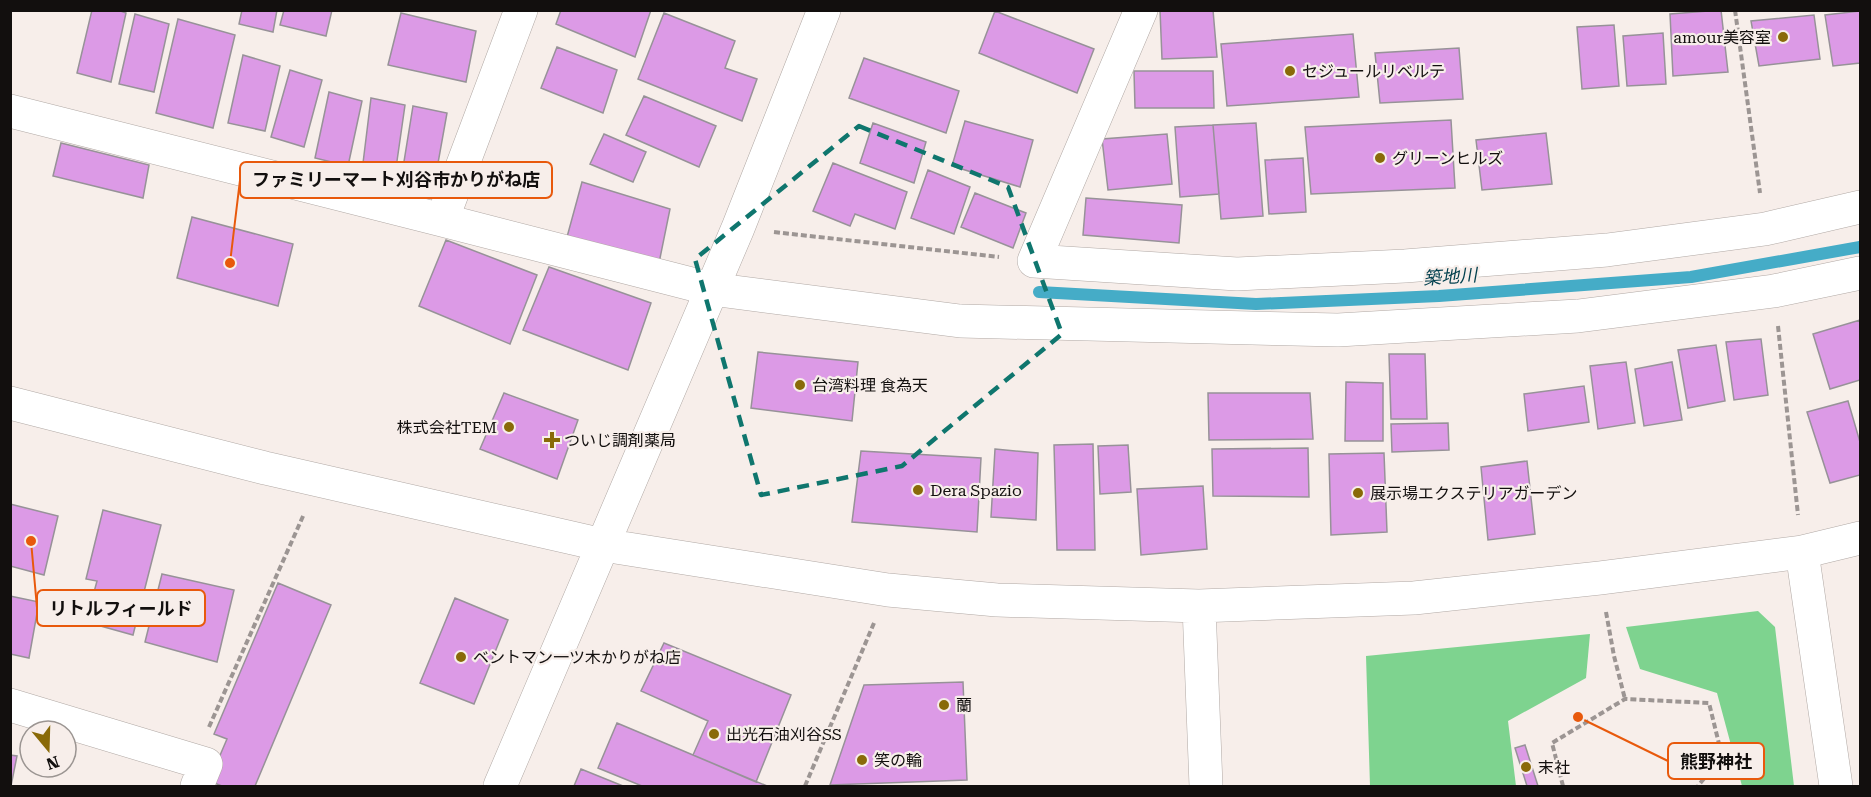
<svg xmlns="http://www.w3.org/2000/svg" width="1871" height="797" viewBox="0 0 1871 797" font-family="'Roboto Serif','Noto Sans JP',serif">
<rect width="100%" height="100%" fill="#f7eeea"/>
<path fill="#7ed38f" d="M 1758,611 L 1775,627 L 1794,786 L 1742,786 L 1717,693 L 1640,669 L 1626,627 Z
M 1590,634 L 1586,678 L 1508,721 L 1516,786 L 1370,786 L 1366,656 Z"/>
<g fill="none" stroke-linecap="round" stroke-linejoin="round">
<path stroke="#45acc7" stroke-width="12" d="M 1039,292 L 1256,304 L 1439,296 L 1691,277 L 1860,247"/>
</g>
<path fill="#dc9ae6" stroke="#979298" stroke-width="1.5" d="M 92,10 L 118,10 L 126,13 L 111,82 L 77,73 Z
M 242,10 L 277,10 L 273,32 L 239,24 Z
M 284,10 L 332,10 L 326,36 L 280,25 Z
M 561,10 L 651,10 L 635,57 L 556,24 Z
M 1160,10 L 1213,10 L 1217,57 L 1162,59 Z
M 1721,10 L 1728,72 L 1673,76 L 1670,14 Z
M 995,11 L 1094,49 L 1077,93 L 979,53 Z
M 1860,11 L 1860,63 L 1833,66 L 1825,15 Z
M 401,13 L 476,31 L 466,82 L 388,65 Z
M 664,13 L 735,41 L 725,68 L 757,79 L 742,121 L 638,79 Z
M 135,14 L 169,24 L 154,92 L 119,84 Z
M 1814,15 L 1820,59 L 1759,66 L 1751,21 Z
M 178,19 L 235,35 L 213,128 L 156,113 Z
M 1614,25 L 1619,86 L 1582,89 L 1577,27 Z
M 1663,33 L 1666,84 L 1627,86 L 1623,36 Z
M 1353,34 L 1359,97 L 1227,106 L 1221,44 Z
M 557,47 L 617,70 L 603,113 L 541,88 Z
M 1459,48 L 1463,99 L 1380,103 L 1375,53 Z
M 243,55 L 280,66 L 265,131 L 228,123 Z
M 864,58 L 959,91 L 946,133 L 849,98 Z
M 290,70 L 322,80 L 304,147 L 271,137 Z
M 1134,71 L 1213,71 L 1214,108 L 1135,108 Z
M 329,92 L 362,101 L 348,166 L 315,158 Z
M 644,96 L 716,126 L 699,167 L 626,135 Z
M 371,98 L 405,105 L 396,168 L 363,163 Z
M 413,106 L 447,113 L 435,180 L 402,174 Z
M 1451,120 L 1455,188 L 1311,194 L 1305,127 Z
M 965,121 L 1033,140 L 1020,187 L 952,166 Z
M 873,123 L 926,142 L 914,183 L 860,163 Z
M 1256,123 L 1263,216 L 1221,219 L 1213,125 Z
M 1213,125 L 1219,194 L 1180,197 L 1175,127 Z
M 1546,133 L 1552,184 L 1482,190 L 1476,140 Z
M 604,134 L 646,152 L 633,182 L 590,164 Z
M 1167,134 L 1172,184 L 1108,190 L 1102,139 Z
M 61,143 L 149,165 L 143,198 L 53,176 Z
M 1303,158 L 1306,212 L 1269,214 L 1265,160 Z
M 833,163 L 907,192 L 895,229 L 855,214 L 850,226 L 813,211 Z
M 928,170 L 970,187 L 954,234 L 911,218 Z
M 582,182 L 670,209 L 659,263 L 567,237 Z
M 975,193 L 1026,213 L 1013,248 L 961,227 Z
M 1086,198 L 1182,205 L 1179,243 L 1083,235 Z
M 192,217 L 293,244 L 278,306 L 177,278 Z
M 446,240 L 537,275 L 510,344 L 419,306 Z
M 549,267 L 651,303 L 628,370 L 523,330 Z
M 1860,320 L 1860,380 L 1830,389 L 1813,334 Z
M 1761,339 L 1768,395 L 1734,400 L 1726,342 Z
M 1716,345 L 1725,401 L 1688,408 L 1678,350 Z
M 758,352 L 858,362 L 852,421 L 751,408 Z
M 1389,354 L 1425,354 L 1427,419 L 1391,419 Z
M 1626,362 L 1635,423 L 1598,429 L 1590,366 Z
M 1672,362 L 1682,420 L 1644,426 L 1635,369 Z
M 1346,382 L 1383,383 L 1383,441 L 1345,441 Z
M 1584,386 L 1589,422 L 1528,431 L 1524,394 Z
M 504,393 L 578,420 L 557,479 L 480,449 Z
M 1208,393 L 1310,393 L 1313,439 L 1209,440 Z
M 1848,401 L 1860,442 L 1860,475 L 1830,483 L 1807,412 Z
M 1448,423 L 1449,450 L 1392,452 L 1391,424 Z
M 1093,444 L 1095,550 L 1057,550 L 1054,445 Z
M 1128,445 L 1131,492 L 1100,494 L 1098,446 Z
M 1308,448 L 1309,497 L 1213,496 L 1212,449 Z
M 995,449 L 1038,453 L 1036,520 L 991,517 Z
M 861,451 L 981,458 L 977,532 L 852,522 Z
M 1384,453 L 1387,532 L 1331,535 L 1329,454 Z
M 1527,461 L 1535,534 L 1488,540 L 1481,467 Z
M 1203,486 L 1207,549 L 1141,555 L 1137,489 Z
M 10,504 L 58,516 L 44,575 L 10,566 Z
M 103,510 L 161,525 L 133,635 L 86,622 L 97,581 L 86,579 Z
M 162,574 L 234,590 L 217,662 L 145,642 Z
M 278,583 L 331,605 L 255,786 L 222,786 L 209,781 L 227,739 L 214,734 Z
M 10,596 L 39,602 L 29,658 L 10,654 Z
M 455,598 L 508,620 L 474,704 L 420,683 Z
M 664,643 L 791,695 L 756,782 L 693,755 L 708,721 L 641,691 Z
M 963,682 L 967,780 L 830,785 L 864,685 Z
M 617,723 L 693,755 L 767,786 L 642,786 L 598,768 Z
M 1525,745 L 1538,786 L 1527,786 L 1515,748 Z
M 10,755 L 17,756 L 11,786 L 10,786 Z
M 581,769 L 623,786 L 574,786 Z"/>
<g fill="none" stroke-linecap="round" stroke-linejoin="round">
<g stroke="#b1a9a5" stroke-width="34">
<path id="minor" d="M 1141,10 L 1034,261 L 1237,274 L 1405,266 L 1607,250 L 1765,229 L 1860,207
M 10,111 L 442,220 L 521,10
M 442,220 L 711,289 L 960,321 L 1338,330 L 1578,316 L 1774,291 L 1860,273
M 10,403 L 265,468 L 603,545 L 888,590 L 997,600 L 1199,606 L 1414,598 L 1600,578 L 1802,552 L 1860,538
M 1802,552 L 1836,786
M 1199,606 L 1206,786
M 10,705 L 206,764 L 197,786
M 500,786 L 738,228 L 824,10"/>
</g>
<path stroke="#9c9593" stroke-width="4" stroke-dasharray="6 3" stroke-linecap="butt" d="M 1735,10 L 1760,193
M 774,232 L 999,257
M 1778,326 L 1798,515
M 1606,612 L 1614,656 L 1625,699
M 209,727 L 304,514
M 805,786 L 874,623
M 1563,786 L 1552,743 L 1625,699 L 1709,703 L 1722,756 L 1698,786"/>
<use href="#minor" stroke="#fff" stroke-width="33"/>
</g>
<path fill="none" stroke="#0f766e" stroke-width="4.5" stroke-dasharray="12 8" stroke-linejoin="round" d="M 859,126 L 1008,187 L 1062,334 L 902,466 L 761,495 L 695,259 Z"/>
<g fill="#896a08" stroke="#f7eeea" stroke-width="2">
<circle cx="1783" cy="37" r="6"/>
<circle cx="1290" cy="71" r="6"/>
<circle cx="1380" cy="158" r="6"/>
<circle cx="800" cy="385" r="6"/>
<circle cx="509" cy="427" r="6"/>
<path d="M549 431h6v6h6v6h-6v6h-6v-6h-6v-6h6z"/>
<circle cx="918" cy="490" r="6"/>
<circle cx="1358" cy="493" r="6"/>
<circle cx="461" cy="657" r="6"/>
<circle cx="944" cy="705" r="6"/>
<circle cx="714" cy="734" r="6"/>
<circle cx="862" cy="760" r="6"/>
<circle cx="1526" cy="767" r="6"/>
</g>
<g text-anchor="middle" stroke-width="4.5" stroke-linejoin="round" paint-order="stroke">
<g font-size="16" fill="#120f0e" stroke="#f7eeea" text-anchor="start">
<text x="1771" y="43" text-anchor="end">amour美容室</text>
<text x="1302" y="77">セジュールリベルテ</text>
<text x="1392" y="164">グリーンヒルズ</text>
<text x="812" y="391">台湾料理 食為天</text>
<text x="497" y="433" text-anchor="end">株式会社TEM</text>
<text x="564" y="446">ついじ調剤薬局</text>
<text x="930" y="496">Dera Spazio</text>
<text x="1370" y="499">展示場エクステリアガーデン</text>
<text x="473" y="663">ベントマン一ツ木かりがね店</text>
<text x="956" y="711">蘭</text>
<text x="726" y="740">出光石油刈谷SS</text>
<text x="874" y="766">笑の輪</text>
<text x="1538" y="773">末社</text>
</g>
<g font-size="18" font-style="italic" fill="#003f4d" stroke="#f7eeea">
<text transform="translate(1450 277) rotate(-4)" y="6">築地川</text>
</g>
</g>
<path fill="none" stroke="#e8590c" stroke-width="2" d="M230 263L240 180M31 541L37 608M1578 717L1668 761"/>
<g fill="#e8590c" stroke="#f7eeea" stroke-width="2">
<circle cx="230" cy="263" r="6"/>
<circle cx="31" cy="541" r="6"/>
<circle cx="1578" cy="717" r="6"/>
</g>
<g fill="#f7eeea" stroke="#e8590c" stroke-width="2">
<rect x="240" y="162" width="312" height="36" rx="6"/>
<rect x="37" y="590" width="168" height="36" rx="6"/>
<rect x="1668" y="743" width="96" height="36" rx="6"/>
</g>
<g font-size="18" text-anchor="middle" font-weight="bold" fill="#120f0e">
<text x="396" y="186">ファミリーマート刈谷市かりがね店</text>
<text x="121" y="615">リトルフィールド</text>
<text x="1716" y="768">熊野神社</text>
</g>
<rect width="1871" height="797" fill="none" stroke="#120f0e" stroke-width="24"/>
<g transform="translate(48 749) rotate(161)"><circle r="28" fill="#f7eeea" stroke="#9b9592" stroke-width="1.5"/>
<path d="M0-4.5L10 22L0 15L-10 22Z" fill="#896a08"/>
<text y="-9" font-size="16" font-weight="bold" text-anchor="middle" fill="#120f0e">N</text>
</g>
</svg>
